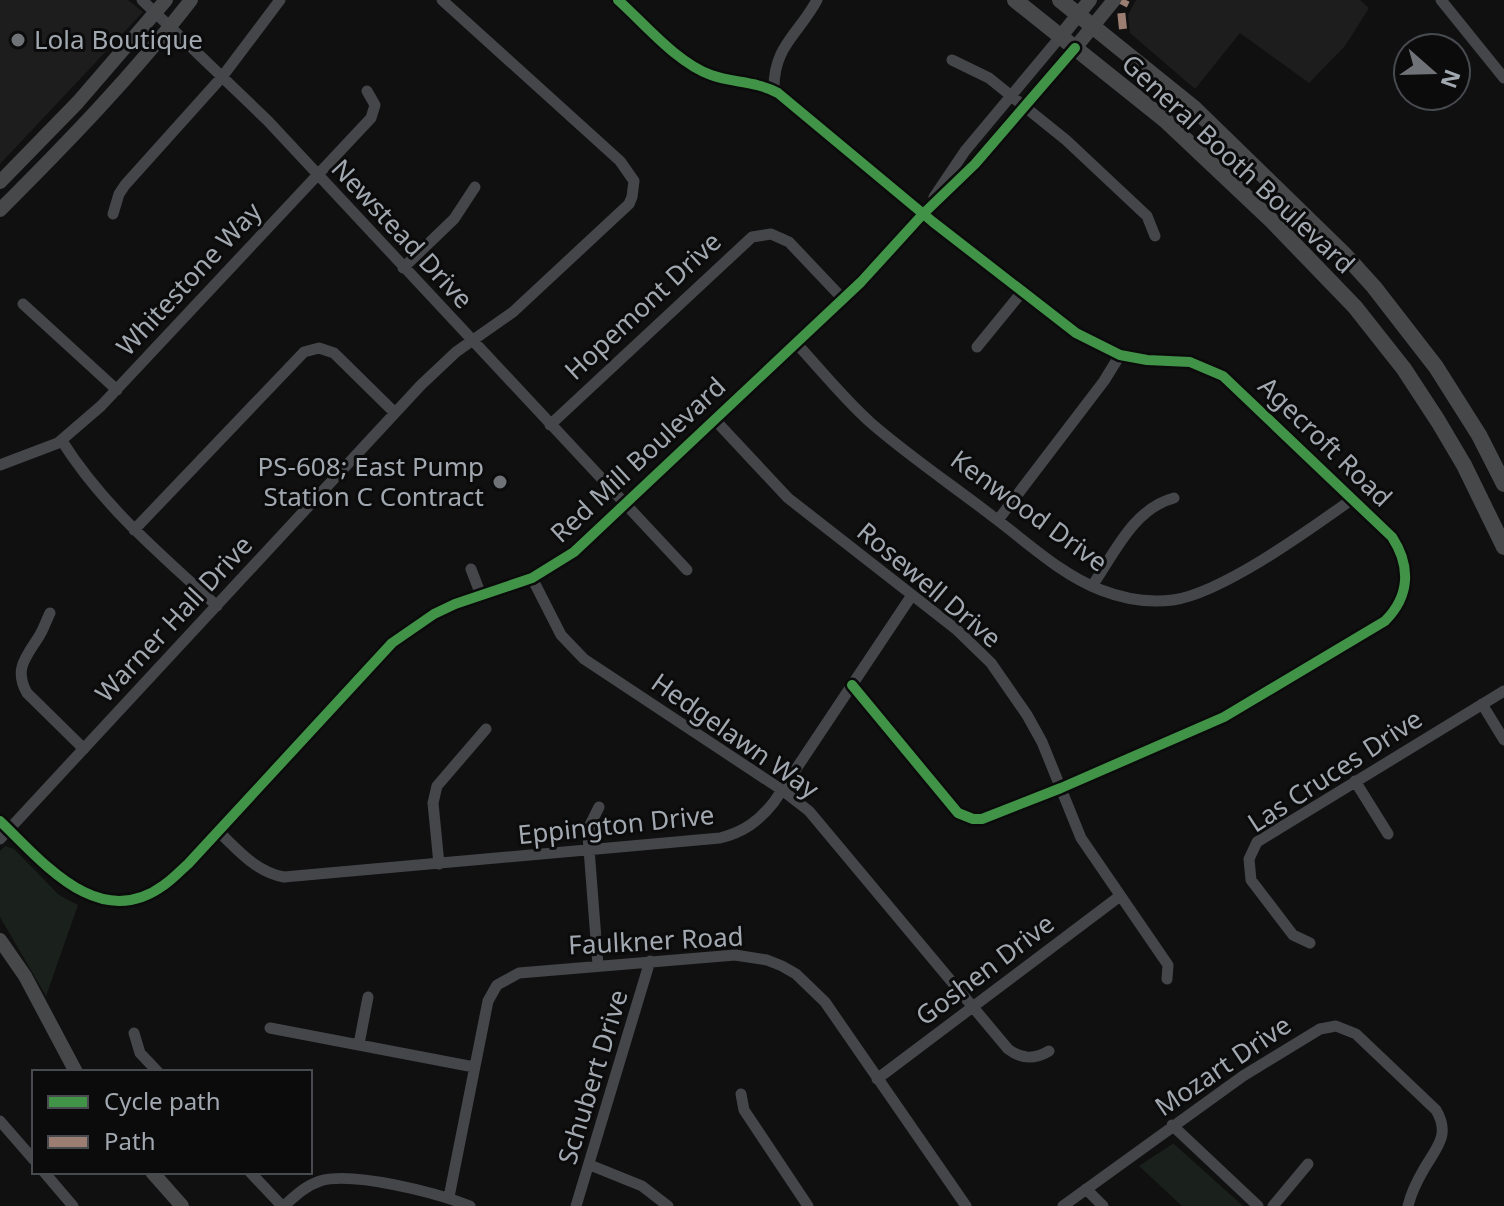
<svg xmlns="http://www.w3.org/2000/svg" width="1504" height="1206" viewBox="0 0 1504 1206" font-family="'Noto Sans',sans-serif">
<rect width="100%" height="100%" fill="#101011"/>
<path fill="#1d1d1e" d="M 0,0 L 128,0 L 143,12 L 0,164 Z
M 1136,0 L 1360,0 L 1369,8 L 1345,46 L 1309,83 L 1240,33 L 1195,89 L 1130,33 L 1128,15 Z"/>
<path fill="#1a201b" d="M 5,846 L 14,849 L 59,895 L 78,905 L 46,996 L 0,917 L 0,851 Z
M 1174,1143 L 1174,1144 L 1243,1206 L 1182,1206 L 1139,1166 Z"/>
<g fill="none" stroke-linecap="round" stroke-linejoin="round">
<path stroke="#444649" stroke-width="11" d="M 142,0 L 268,121 L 687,570
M 618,0 C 645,24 677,63 711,75 C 733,83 756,81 778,93 L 933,222 L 1076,333 L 1120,355 L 1147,360 L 1190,362 L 1223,376 L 1392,537 C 1411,566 1410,596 1385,621 L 1224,717 L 1061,788 L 982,819 L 973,819 L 958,813 L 852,685
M 1441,0 L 1504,78
M 952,60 L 989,78 L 1066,140 L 1147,216 L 1155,236
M 774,90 C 773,46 799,34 817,0
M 934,197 L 965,151 L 1061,36
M 113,214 L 119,194 L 125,185 L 222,77 L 280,0
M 403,268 L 454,219 L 475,187
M 23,304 L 117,390
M 796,343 C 821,370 844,399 871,423 C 910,457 955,487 996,519 C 1029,544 1062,575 1101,590 C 1124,599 1149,603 1173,600 C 1222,593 1309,530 1351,500
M 977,347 L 1022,292
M 715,420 L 788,498 L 957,630 L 991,663 L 1027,715 L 1042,742 L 1081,838 L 1168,965 L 1167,979
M 550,425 L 752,237 L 771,234 L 789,242 L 843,299
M 62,441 C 103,506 160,554 217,606
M 0,465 L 58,443 L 101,406 L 371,118 L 375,105 L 367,91
M 998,520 L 1104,381 L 1120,355
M 134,530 L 304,352 L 319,348 L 334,353 L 395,413
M 471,569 L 481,595
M 532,578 L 561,635 L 584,659 L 782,790 L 809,811 L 1008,1049 C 1021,1059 1034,1060 1049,1051
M 1092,586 C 1114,554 1134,508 1174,498
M 50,613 C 46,621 43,631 38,638 C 25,658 14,670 27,693 L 84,749
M 1482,704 L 1504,740
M 1355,781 L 1388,834
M 0,821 C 43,862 99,933 164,885 C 173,879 180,871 188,864 L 392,643 L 434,614 L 455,604 L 532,578 L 574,552 L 861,282 L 923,214 L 975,164 L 1075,48
M 218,831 C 238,850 256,872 284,877 L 720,838 C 744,832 759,821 774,802 L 912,595
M 0,839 L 421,385 L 456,352 L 513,312 L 629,204 L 632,197 L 634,181 L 620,161 L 442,0
M 439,864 L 433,803 L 437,786 L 486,729
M 1310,943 L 1293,935 L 1251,880 L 1249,859 L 1257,842 L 1504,691
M 598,965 L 588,836 L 590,825 L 599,807
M 270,1028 L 474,1067
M 134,1033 L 140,1053 L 158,1072
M 359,1044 L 368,997
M 877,1079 L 1120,896
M 741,1094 L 744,1110 L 808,1206
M 0,1121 L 34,1160
M 1172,1125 L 1258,1206
M 590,1165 L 642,1186 L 668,1206
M 44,1172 L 73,1206
M 250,1172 L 282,1206
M 1086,1189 L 1103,1206
M 449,1197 L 488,1001 L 497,985 L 519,973 L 735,955 L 767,960 L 782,966 L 796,974 L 825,1002 L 966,1206
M 284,1206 C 295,1196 305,1186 320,1181 C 353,1171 437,1193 470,1206
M 576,1206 L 650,961
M 1063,1206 L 1243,1076 L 1320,1029 L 1336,1026 L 1356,1034 L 1436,1110 C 1451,1135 1436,1148 1424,1169 C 1417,1181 1411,1193 1408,1206
M 1273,1206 L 1308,1164"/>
<path stroke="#47484a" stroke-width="14" d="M 1061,36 L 1090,0
M 1075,48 L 1114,0
M 0,182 L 78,102 L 166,0
M 0,210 C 67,143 133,75 191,0
M 0,940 L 25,976 L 76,1072
M 152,1172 L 182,1206"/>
<path stroke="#47484a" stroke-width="16" d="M 1015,0 L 1165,120 L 1272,221 L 1355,307 L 1404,369 L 1438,421 L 1464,465 L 1504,547
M 1060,0 L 1194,108 L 1345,255 L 1374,287 L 1436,367 L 1479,435 L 1504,484"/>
<path stroke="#9b7d72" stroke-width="8" stroke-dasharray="16 8" stroke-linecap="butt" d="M 1123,29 L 1121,10 L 1126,0"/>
<g stroke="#0b0b0c" stroke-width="15">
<path id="cycleway" d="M 618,0 C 645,24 677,63 711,75 C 733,83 756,81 778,93 L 933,222 L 1076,333 L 1120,355 L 1147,360 L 1190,362 L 1223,376 L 1392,537 C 1411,566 1410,596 1385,621 L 1224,717 L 1061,788 L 982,819 L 973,819 L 958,813 L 852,685
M 0,821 C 43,862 99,933 164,885 C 173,879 180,871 188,864 L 392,643 L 434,614 L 455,604 L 532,578 L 574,552 L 861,282 L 923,214 L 975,164 L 1075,48"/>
</g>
<use href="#cycleway" stroke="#419447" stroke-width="10"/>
</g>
<g fill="#6f7378" stroke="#0b0b0c" stroke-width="3">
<circle cx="18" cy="40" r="8"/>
<circle cx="500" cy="482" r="8"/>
</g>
<g text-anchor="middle" stroke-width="6" stroke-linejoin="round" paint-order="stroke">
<g font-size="26" fill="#a2a8b0" stroke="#0b0b0c" text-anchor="start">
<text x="34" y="49">Lola Boutique</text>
<text x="484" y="476" text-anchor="end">PS-608; East Pump<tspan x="484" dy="30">Station C Contract</tspan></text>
</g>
<g font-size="26" fill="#a2a8b0" stroke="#0b0b0c">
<text transform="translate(1238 164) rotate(43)" y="9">General Booth Boulevard</text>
<text transform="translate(402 234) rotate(47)" y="9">Newstead Drive</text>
<text transform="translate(189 279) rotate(-47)" y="9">Whitestone Way</text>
<text transform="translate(643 306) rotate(-43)" y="9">Hopemont Drive</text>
<text transform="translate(1325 442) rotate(44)" y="9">Agecroft Road</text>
<text transform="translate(638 460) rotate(-43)" y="9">Red Mill Boulevard</text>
<text transform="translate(1029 511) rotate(36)" y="9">Kenwood Drive</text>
<text transform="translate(929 585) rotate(40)" y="9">Rosewell Drive</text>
<text transform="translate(174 619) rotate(-47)" y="9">Warner Hall Drive</text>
<text transform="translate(735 736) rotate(35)" y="9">Hedgelawn Way</text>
<text transform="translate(1335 771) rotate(-33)" y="9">Las Cruces Drive</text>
<text transform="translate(616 825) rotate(-6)" y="9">Eppington Drive</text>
<text transform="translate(656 941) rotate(-3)" y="9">Faulkner Road</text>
<text transform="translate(985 970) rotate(-37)" y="9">Goshen Drive</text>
<text transform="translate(1223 1066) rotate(-34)" y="9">Mozart Drive</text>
<text transform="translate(593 1077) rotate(-73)" y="9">Schubert Drive</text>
</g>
</g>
<rect x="32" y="1070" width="280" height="104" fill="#0b0b0c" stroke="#474a4e" stroke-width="2"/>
<rect x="48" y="1096" width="40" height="12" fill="#419447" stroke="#474a4e" stroke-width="2"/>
<text x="104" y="1110" font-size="24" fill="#a2a8b0">Cycle path</text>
<rect x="48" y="1136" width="40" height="12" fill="#9b7d72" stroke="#474a4e" stroke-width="2"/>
<text x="104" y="1150" font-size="24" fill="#a2a8b0">Path</text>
<g transform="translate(1432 72) rotate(110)"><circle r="38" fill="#0b0b0c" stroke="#474a4e" stroke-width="2"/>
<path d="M0-6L14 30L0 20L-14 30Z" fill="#6f7378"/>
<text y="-12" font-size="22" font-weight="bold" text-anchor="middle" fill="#a2a8b0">N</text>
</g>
</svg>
